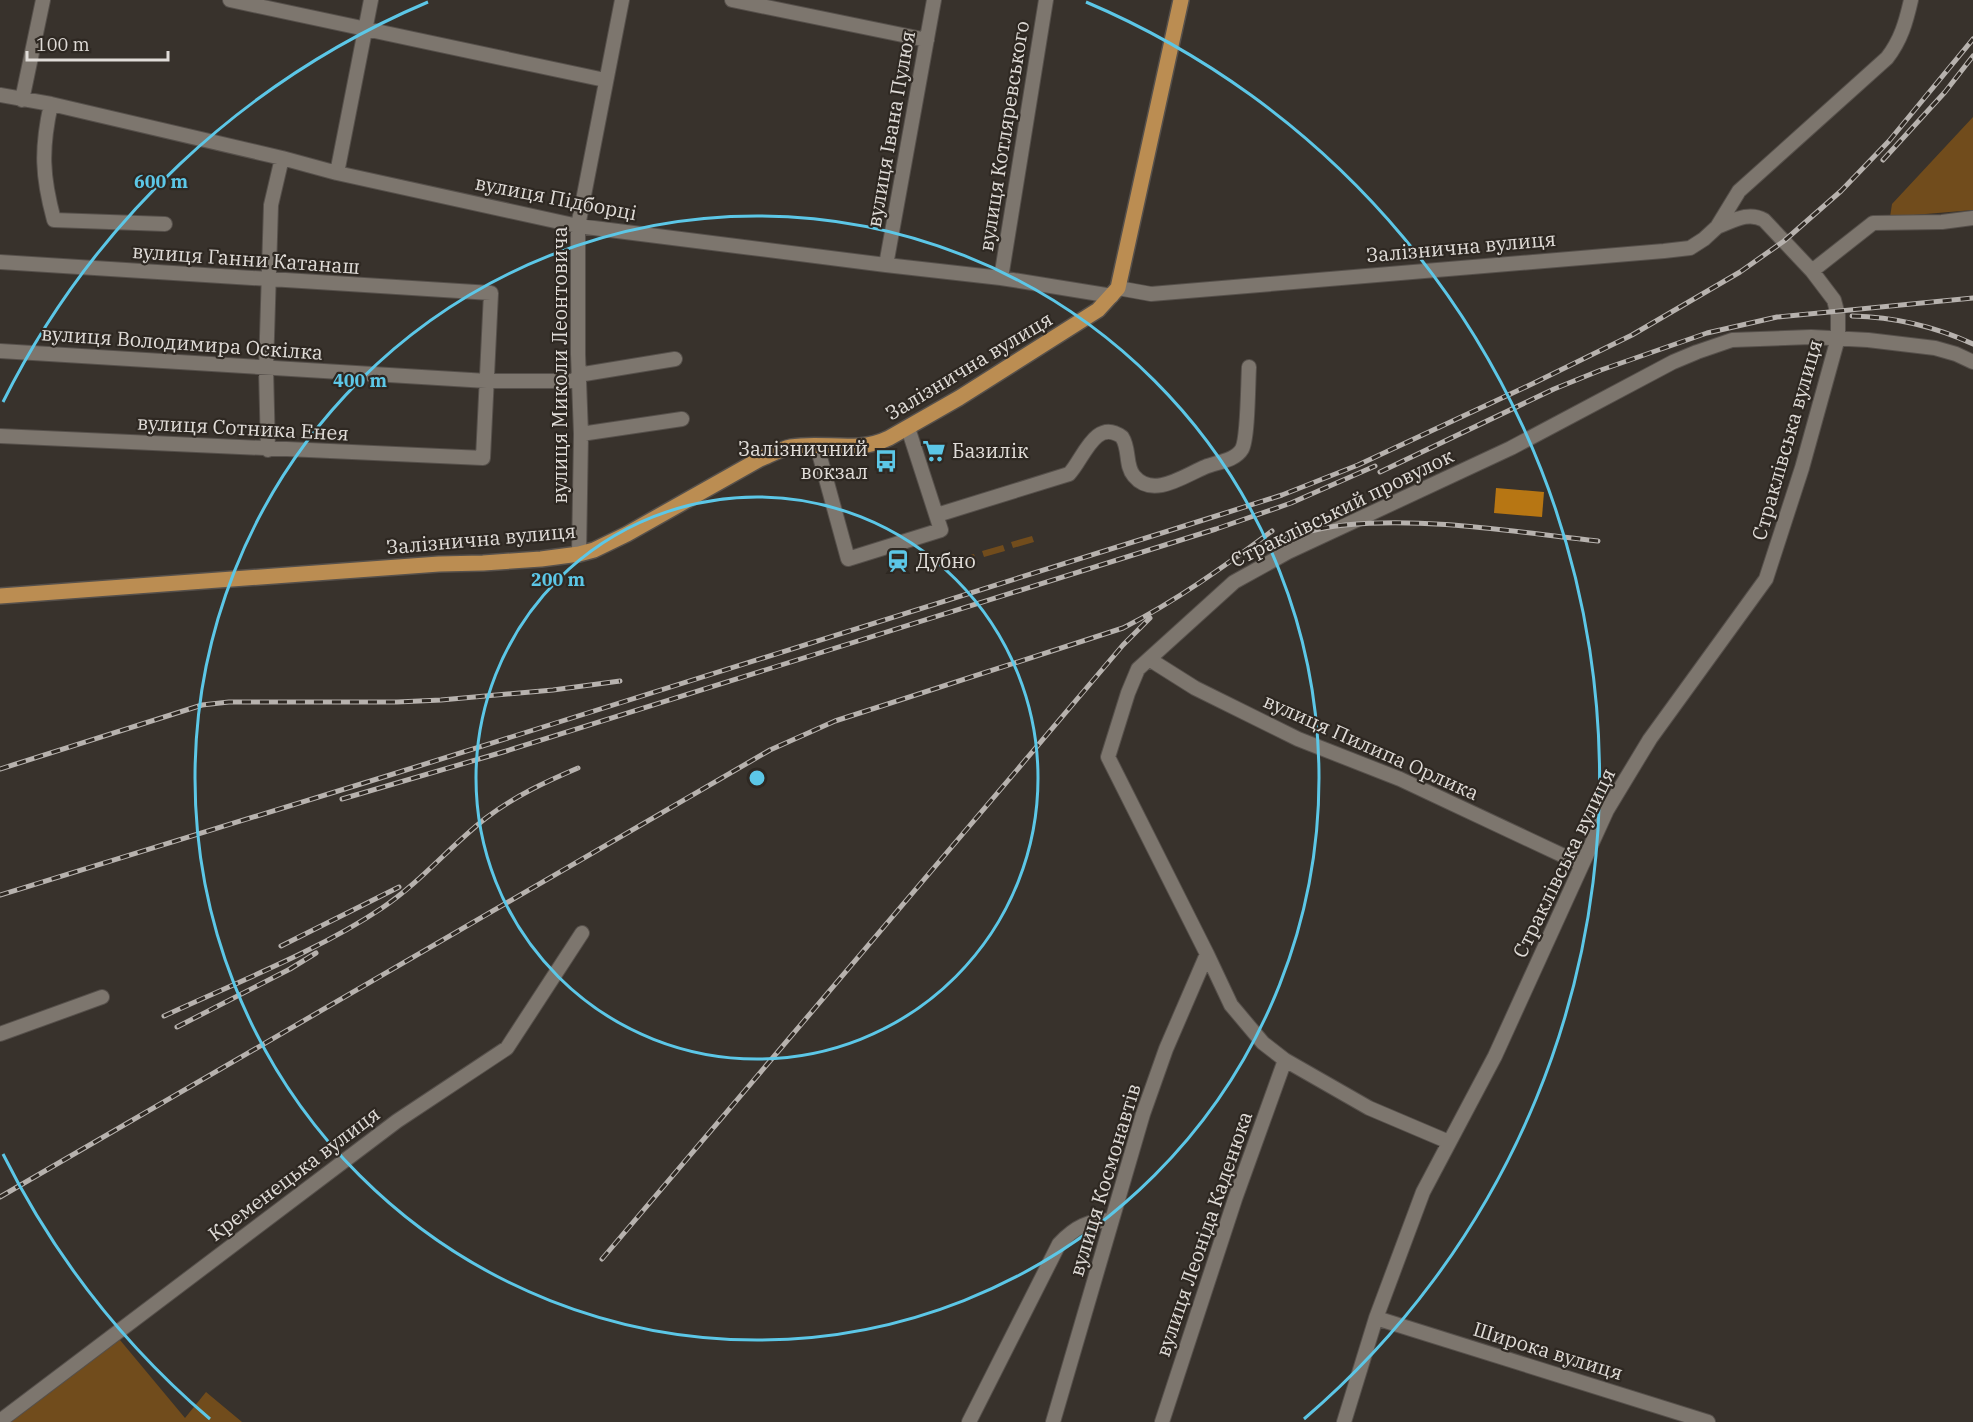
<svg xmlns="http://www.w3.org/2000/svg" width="1973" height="1422" viewBox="0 0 1973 1422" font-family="'IBM Plex Serif',serif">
<rect width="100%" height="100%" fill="#38322c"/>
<path fill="#714c1c" d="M 1973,117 L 1973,210 L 1890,217 L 1892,204 Z
M 1032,536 L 1034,542 L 1013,548 L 1011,542 Z
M 1003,545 L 1005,551 L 984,557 L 982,551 Z
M 974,554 L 976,560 L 955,566 L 953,560 Z
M 115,1334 L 185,1418 L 206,1392 L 242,1422 L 0,1422 Z"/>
<path fill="#b77613" d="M 1496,488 L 1544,492 L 1542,517 L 1494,513 Z"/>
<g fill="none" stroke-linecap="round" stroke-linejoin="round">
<g stroke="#56504b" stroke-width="16">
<path id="minor" d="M 230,0 L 605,80
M 732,0 L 927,40
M 0,95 L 51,104 L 282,158 L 337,173 L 578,226 L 886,265 L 1001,278 L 1112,296
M 22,100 L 43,0
M 51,104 C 41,149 42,176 54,220 L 165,224
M 337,173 L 371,0
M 0,262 L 491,293 L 483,458 L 0,436
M 886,265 L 934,0
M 1812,271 L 1873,223 L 1942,222 L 1973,218
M 1001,278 L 1046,0
M 1118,288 L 1151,294 L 1664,251 L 1690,248 L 1704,239 L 1717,227 L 1739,191 L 1887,58 C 1901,40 1906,22 1911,0
M 0,351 L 487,381 L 578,381
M 578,375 L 675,359
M 581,434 L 682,419
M 817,446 L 848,559 L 941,530 L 908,428
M 268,450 L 266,369 L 271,205 L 282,158
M 937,515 L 1069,474 C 1083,460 1095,417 1122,437 C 1130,449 1125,466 1134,476 C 1153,499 1185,475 1205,467 C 1217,462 1235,461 1242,449 C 1248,438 1248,383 1249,367
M 579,554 L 581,434 L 578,354 L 578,226 L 622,0
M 1149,659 L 1195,688 L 1298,739 L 1400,779 L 1581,864
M 0,1034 L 102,997
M 1449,1142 L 1369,1108 L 1285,1060 L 1263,1043 L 1231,1005 L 1207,954 L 1108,757 L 1128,693 L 1138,669 L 1234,582 L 1288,552 L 1511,448 L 1673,362 L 1697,352 L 1732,340 L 1811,337 L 1868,340 L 1935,348 L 1956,354 L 1973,362
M 1376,1318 L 1708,1422
M 0,1421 L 397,1121 L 507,1048 L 582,933
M 969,1422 L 1059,1244 C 1075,1227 1089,1220 1112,1220
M 1053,1422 L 1143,1114 L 1166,1049 L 1207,954
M 1162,1422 L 1235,1199 L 1285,1060
M 1344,1422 L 1376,1318 L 1423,1192 L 1495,1056 L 1607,810 L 1650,739 L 1766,579 L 1802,468 L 1838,338 L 1838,315 L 1834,300 L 1812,271 L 1764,220 C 1748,211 1733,221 1717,227"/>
</g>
<g stroke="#56504b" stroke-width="18">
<path id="major" d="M 0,596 L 439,564 L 483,563 L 541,559 L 579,554 L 594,550 L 627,534 L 760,459 C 770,455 780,449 791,447 C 825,441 856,454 889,438 L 959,398 L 1098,310 L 1118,288 L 1181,0"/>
</g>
<use href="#minor" stroke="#7d766e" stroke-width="14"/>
<use href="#major" stroke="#bb8d52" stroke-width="15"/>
<g stroke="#b7b2ae" stroke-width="5">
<path id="rail" d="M 1883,160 L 1945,92 L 1973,56
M 1852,316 C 1895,317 1934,326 1973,344
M 1380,472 L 1554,389 L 1601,370 L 1707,333 L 1777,317 L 1973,298
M 1252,551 C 1282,539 1313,528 1345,525 C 1429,517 1514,532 1598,541
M 0,769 L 202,705 L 229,702 L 397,702 L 441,700 L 553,690 L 620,681
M 342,799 L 503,752 L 1216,529 L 1291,503 L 1375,466
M 0,895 L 390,775 L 1216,516 L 1282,495 L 1358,465 L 1534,383 L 1632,335 L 1740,272 L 1784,241 L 1841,191 L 1889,141 L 1973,39
M 281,946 L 399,887
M 164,1016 C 235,983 318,951 382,908 C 421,882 450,846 486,818 C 515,796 545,782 578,768
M 177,1027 L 290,969 L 316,953
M 0,1197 L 770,750 L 835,721 L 1123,628 C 1176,601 1225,566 1272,531
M 602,1259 L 1123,645 L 1150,618"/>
</g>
<use href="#rail" stroke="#2e2822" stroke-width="3" stroke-dasharray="9" stroke-linecap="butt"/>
</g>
<g fill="none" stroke="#5cc7e7" stroke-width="3">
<circle cx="757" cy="778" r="281"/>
<circle cx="757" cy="778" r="562"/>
<path d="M210 1419A843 843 0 0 1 3 1154M3 402A843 843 0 0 1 428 2M1086 2A843 843 0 0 1 1304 1419"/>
</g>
<defs>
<g id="supermarket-bare" transform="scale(1.8)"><path d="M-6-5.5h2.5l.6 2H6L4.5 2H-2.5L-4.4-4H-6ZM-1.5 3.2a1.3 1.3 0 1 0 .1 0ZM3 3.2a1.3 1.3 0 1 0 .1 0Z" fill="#5cc7e7" stroke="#2e2822" stroke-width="2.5" paint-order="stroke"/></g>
<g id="bus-bare" transform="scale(1.8)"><path d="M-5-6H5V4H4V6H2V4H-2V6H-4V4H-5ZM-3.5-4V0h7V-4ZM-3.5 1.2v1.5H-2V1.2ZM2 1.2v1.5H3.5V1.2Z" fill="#5cc7e7" stroke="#2e2822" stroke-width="2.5" paint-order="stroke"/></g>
<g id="station-bare" transform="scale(1.8)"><path d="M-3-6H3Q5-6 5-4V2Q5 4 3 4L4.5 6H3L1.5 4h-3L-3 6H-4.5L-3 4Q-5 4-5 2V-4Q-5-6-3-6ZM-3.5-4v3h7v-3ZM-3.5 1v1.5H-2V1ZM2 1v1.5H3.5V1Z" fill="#5cc7e7" stroke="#2e2822" stroke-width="2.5" paint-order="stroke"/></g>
</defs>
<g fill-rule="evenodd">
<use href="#supermarket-bare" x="934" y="451"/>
<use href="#bus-bare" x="886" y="461"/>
<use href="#station-bare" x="898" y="561"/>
</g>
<g text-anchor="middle" stroke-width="4.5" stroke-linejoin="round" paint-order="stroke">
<g font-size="20" fill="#e0dcd8" stroke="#2e2822">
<text transform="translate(891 129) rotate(-80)" y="7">вулиця Івана Пулюя</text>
<text transform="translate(1004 136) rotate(-81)" y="7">вулиця Котляревського</text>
<text transform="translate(556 198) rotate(11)" y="7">вулиця Підборці</text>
<text transform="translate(1461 247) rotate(-5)" y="7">Залізнична вулиця</text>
<text transform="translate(246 259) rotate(4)" y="7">вулиця Ганни Катанаш</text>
<text transform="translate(182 343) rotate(4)" y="7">вулиця Володимира Оскілка</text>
<text transform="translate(560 365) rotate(-90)" y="7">вулиця Миколи Леонтовича</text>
<text transform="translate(969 366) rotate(-31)" y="7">Залізнична вулиця</text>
<text transform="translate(243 428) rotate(3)" y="7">вулиця Сотника Енея</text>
<text transform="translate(1787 440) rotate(-74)" y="7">Страклівська вулиця</text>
<text transform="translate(1342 508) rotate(-26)" y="7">Страклівський провулок</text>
<text transform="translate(481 539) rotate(-5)" y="7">Залізнична вулиця</text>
<text transform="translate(1371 747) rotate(24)" y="7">вулиця Пилипа Орлика</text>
<text transform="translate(1564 863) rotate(-64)" y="7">Страклівська вулиця</text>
<text transform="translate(294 1174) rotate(-37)" y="7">Кременецька вулиця</text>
<text transform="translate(1105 1180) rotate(-73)" y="7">вулиця Космонавтів</text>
<text transform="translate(1204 1234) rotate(-71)" y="7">вулиця Леоніда Каденюка</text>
<text transform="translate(1548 1351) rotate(17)" y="7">Широка вулиця</text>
</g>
<g font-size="20" fill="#e0dcd8" stroke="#2e2822" text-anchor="start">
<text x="868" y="456" text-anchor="end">Залізничний<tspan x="868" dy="23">вокзал</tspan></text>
<text x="952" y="458">Базилік</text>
<text x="916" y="568">Дубно</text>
</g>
</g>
<circle cx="757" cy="778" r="9" fill="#5cc7e7" stroke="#2e2822" stroke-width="3"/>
<g font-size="18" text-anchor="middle" font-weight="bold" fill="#5cc7e7" stroke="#2e2822" stroke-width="4.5" stroke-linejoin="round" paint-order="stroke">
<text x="161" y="188">600 m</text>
<text x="360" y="387">400 m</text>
<text x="558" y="586">200 m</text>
</g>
<path d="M27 51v9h141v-9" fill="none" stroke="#e0dcd8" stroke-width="3"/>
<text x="36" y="51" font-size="18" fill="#e0dcd8" stroke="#2e2822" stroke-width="4.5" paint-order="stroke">100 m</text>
</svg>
